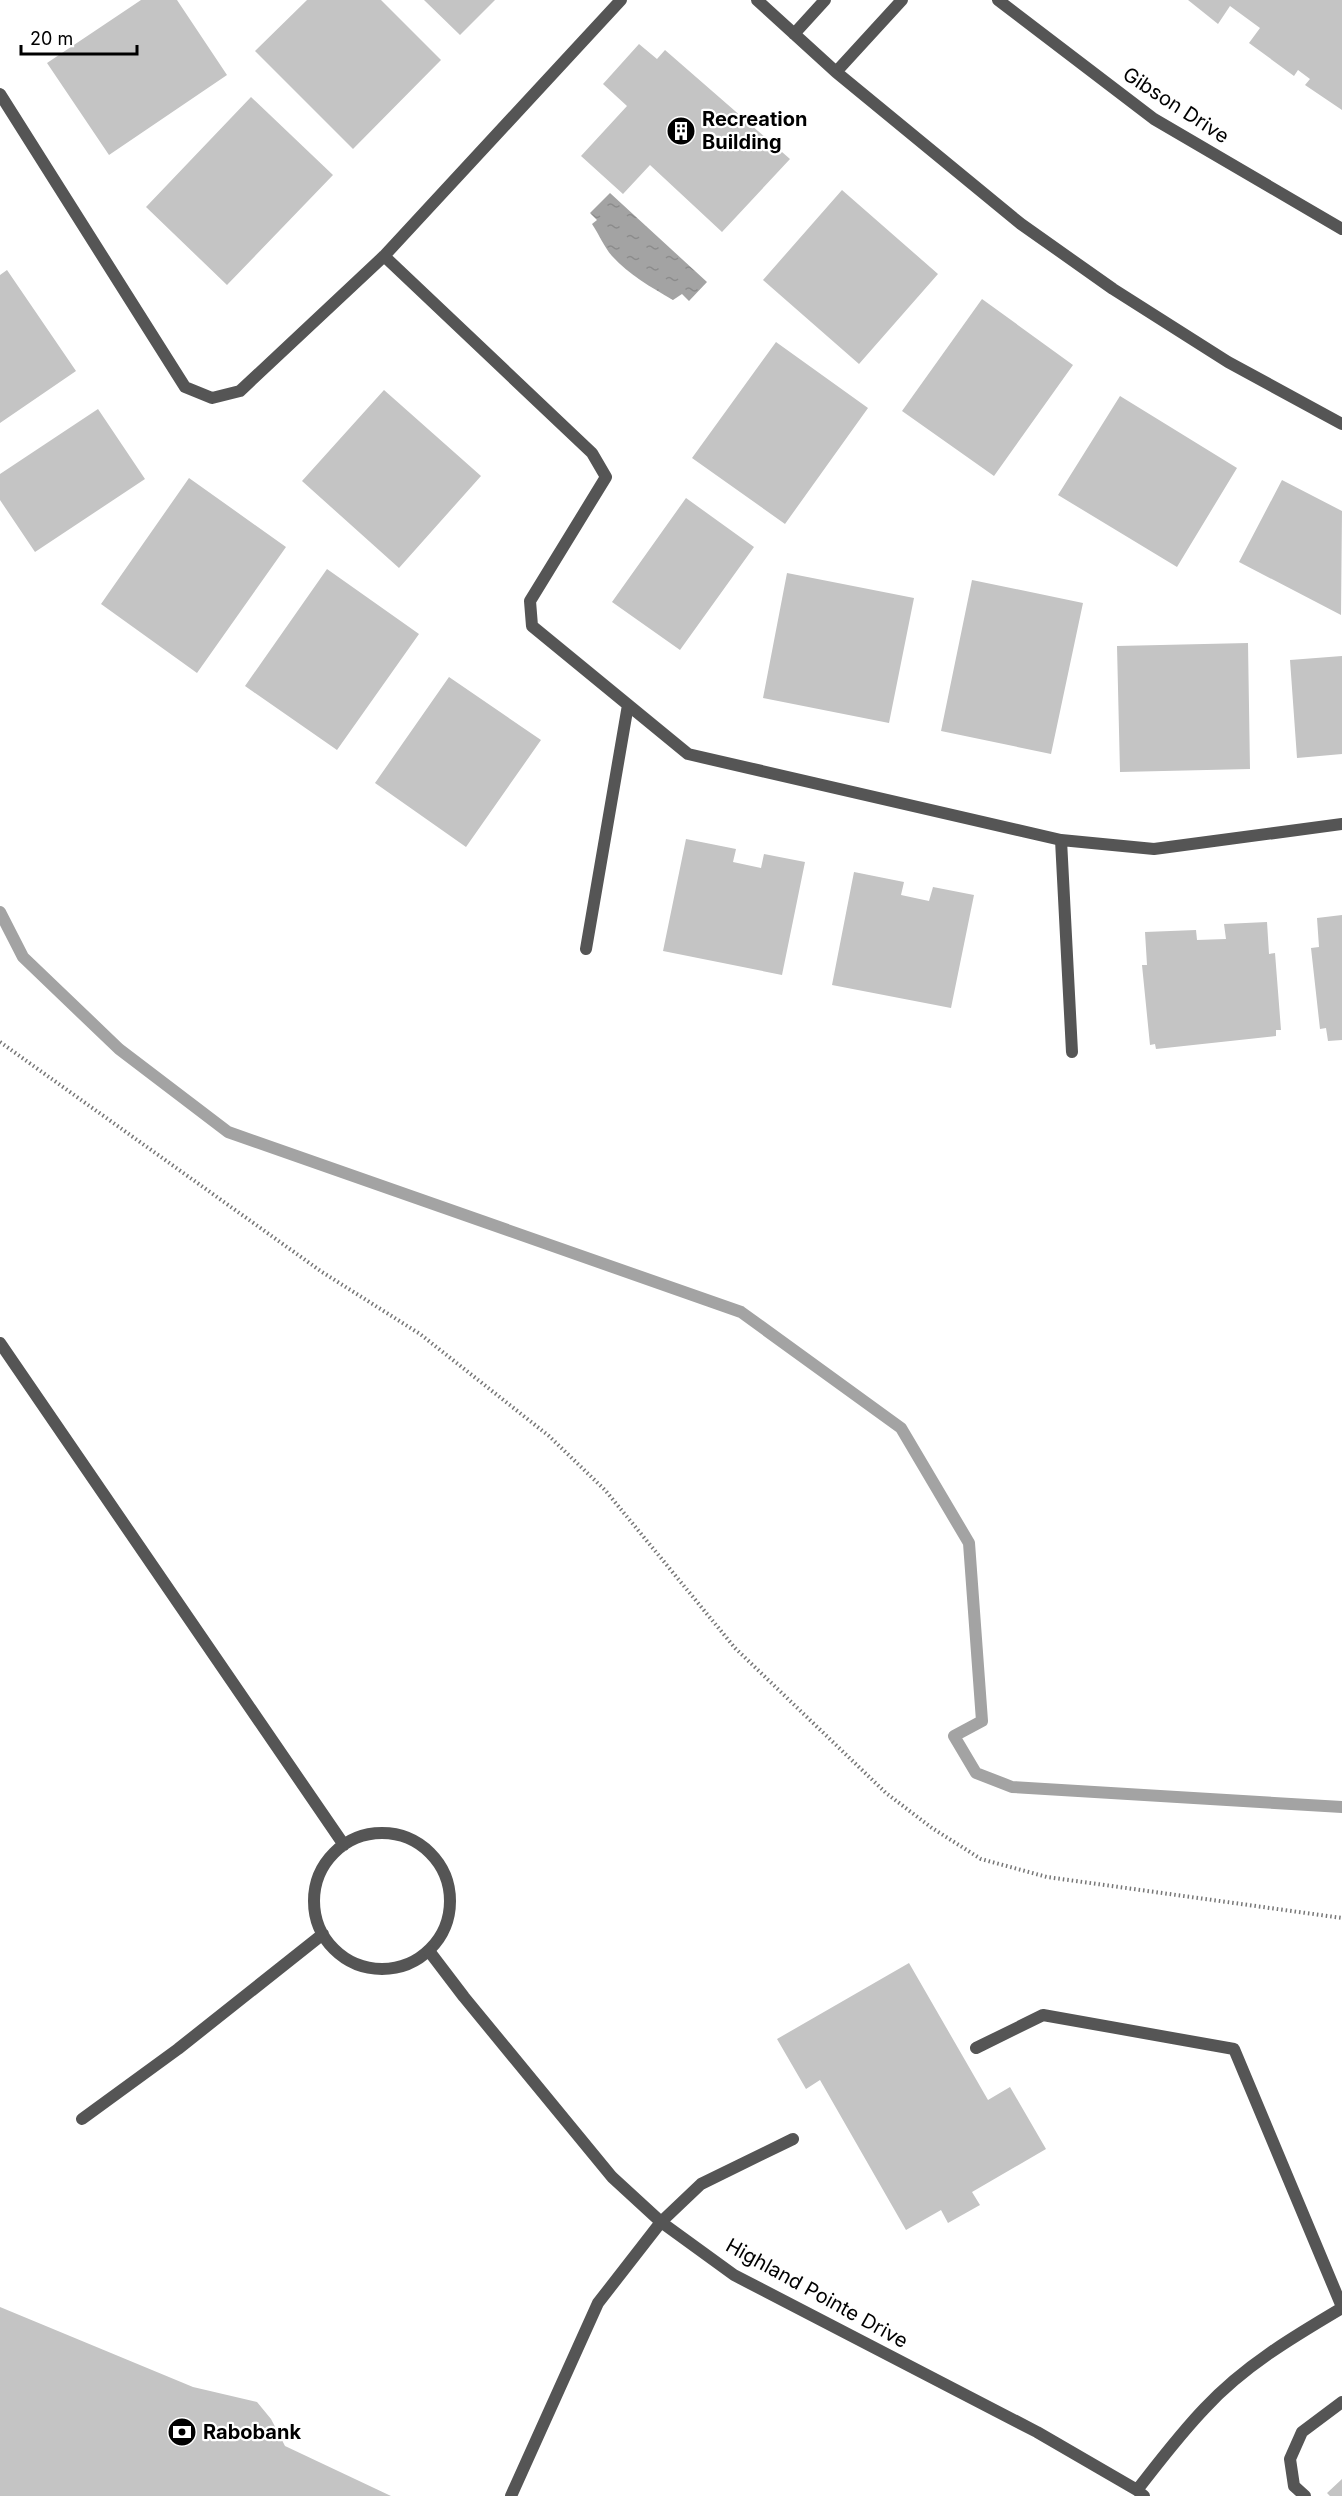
<svg xmlns="http://www.w3.org/2000/svg" width="1342" height="2496" viewBox="0 0 1342 2496" font-family="Inter,sans-serif">
<defs>
<pattern id="water-ripples" width="26" height="14" patternUnits="userSpaceOnUse" patternTransform="scale(1.5)"><rect width="26" height="14" fill="#a3a3a3"/><path d="M2 4q2-2 4 0t4 0M15 11q2-2 4 0t4 0" fill="none" stroke="#8b8b8b"/></pattern>
</defs>
<rect width="100%" height="100%" fill="#fff"/>
<path fill="url(#water-ripples)" d="M 610,193 L 707,282 L 689,301 L 682,294 L 673,300 C 651,287 629,275 612,256 C 604,247 599,234 592,224 L 597,220 L 590,213 Z"/>
<g fill="none" stroke-linecap="round" stroke-linejoin="round">
<path stroke="#a3a3a3" stroke-width="12" d="M 0,912 L 23,957 L 119,1049 L 228,1132 L 741,1312 L 901,1428 L 969,1543 L 982,1721 L 954,1736 L 976,1773 L 1012,1787 L 1342,1807"/>
</g>
<path fill="#c4c4c4" d="M 141,0 L 177,0 L 227,75 L 109,155 L 47,63 Z
M 307,0 L 381,0 L 441,60 L 353,149 L 255,51 Z
M 424,0 L 495,0 L 460,35 Z
M 1188,0 L 1342,0 L 1342,110 L 1305,85 L 1310,79 L 1298,70 L 1294,76 L 1249,43 L 1260,28 L 1230,6 L 1218,24 Z
M 639,44 L 657,59 L 665,50 L 790,159 L 722,232 L 650,165 L 623,194 L 581,156 L 627,106 L 603,84 Z
M 251,97 L 333,175 L 227,285 L 146,207 Z
M 842,190 L 938,274 L 859,364 L 763,280 Z
M 7,270 L 76,371 L 0,423 L 0,275 Z
M 982,299 L 1073,365 L 994,476 L 902,411 Z
M 776,342 L 868,408 L 785,524 L 692,458 Z
M 384,390 L 481,476 L 399,568 L 302,481 Z
M 1120,396 L 1237,468 L 1177,567 L 1058,495 Z
M 98,409 L 145,479 L 35,552 L 0,500 L 0,474 Z
M 189,478 L 286,547 L 197,673 L 101,604 Z
M 1282,480 L 1342,511 L 1341,615 L 1239,562 Z
M 686,498 L 754,547 L 680,650 L 612,602 Z
M 327,569 L 419,634 L 337,750 L 245,686 Z
M 787,573 L 914,598 L 889,723 L 763,698 Z
M 972,580 L 1083,603 L 1051,754 L 941,731 Z
M 1248,643 L 1250,769 L 1120,772 L 1117,646 Z
M 1342,656 L 1342,754 L 1297,758 L 1290,660 Z
M 449,677 L 541,740 L 466,847 L 375,783 Z
M 686,839 L 736,849 L 733,862 L 761,868 L 764,854 L 805,862 L 782,975 L 663,951 Z
M 854,872 L 904,882 L 901,895 L 929,901 L 933,887 L 974,895 L 951,1008 L 832,985 Z
M 1342,915 L 1342,1040 L 1328,1041 L 1326,1028 L 1320,1029 L 1311,948 L 1319,947 L 1317,918 Z
M 1267,922 L 1269,954 L 1275,953 L 1281,1030 L 1276,1030 L 1276,1036 L 1156,1049 L 1155,1044 L 1150,1045 L 1142,965 L 1147,965 L 1145,932 L 1196,930 L 1197,940 L 1226,939 L 1224,924 Z
M 909,1963 L 988,2100 L 1010,2087 L 1046,2149 L 972,2192 L 980,2205 L 948,2223 L 941,2210 L 906,2230 L 820,2080 L 806,2089 L 777,2039 Z
M 0,2307 L 193,2387 L 257,2402 L 271,2419 L 285,2446 L 391,2496 L 0,2496 Z
M 1342,2479 L 1342,2496 L 1330,2496 L 1327,2493 Z"/>
<g fill="none" stroke-linecap="round" stroke-linejoin="round">
<path stroke="#777" stroke-width="4" stroke-dasharray="1.5 3" stroke-linecap="butt" d="M 0,1042 L 322,1272 L 420,1334 L 549,1436 L 605,1490 L 735,1648 L 886,1793 L 932,1828 L 981,1859 L 1047,1877 L 1342,1918"/>
<path stroke="#555" stroke-width="12" d="M 0,1343 L 344,1845
M314 1901a68 68 0 1 1 136 0a68 68 0 1 1-136 0Z
M 976,2048 L 1043,2015 L 1234,2049 L 1342,2307
M 82,2119 L 178,2049 L 323,1934
M 511,2496 L 598,2303 L 661,2222 L 701,2184 L 793,2139
M 1305,2496 L 1294,2486 L 1290,2459 L 1302,2432 L 1342,2402"/>
<path stroke="#555" stroke-width="12" d="M 757,0 L 836,72 L 1021,224 L 1113,289 L 1228,362 L 1342,424
M 794,34 L 825,0
M 836,72 L 902,0
M 0,94 L 185,387 L 212,398 L 240,391 L 384,256 L 621,0
M 384,256 L 592,453 L 606,477 L 530,601 L 532,626 L 688,754 L 1061,840 L 1154,849 L 1342,824
M 1061,840 L 1072,1052
M 586,949 L 628,705
M 429,1951 L 464,1997 L 612,2177 L 661,2222 L 734,2275 L 1037,2432 L 1137,2490 L 1144,2496
M 1137,2490 C 1159,2462 1180,2434 1205,2408 C 1244,2366 1293,2337 1342,2308"/>
<path stroke="#555" stroke-width="12" d="M 998,0 L 1154,119 L 1342,229"/>
</g>
<defs>
<g id="building-disc" transform="scale(1.5)"><circle r="9.5" fill="#000" stroke="#fff"/><path d="M-4-6H4V6H1V3H-1V6H-4ZM-2.5-4.3h1.7v1.8h-1.7ZM.8-4.3h1.7v1.8H.8ZM-2.5-1h1.7V.8h-1.7ZM.8-1h1.7V.8H.8Z" fill="#fff"/></g>
<g id="bank-disc" transform="scale(1.5)"><circle r="9.5" fill="#000" stroke="#fff"/><path d="M-6-4H6V4H-6ZM0-2.3a2.3 2.3 0 1 0 0 4.6a2.3 2.3 0 1 0 0-4.6Z" fill="#fff"/></g>
</defs>
<g fill-rule="evenodd">
<use href="#building-disc" x="681" y="131"/>
<use href="#bank-disc" x="182" y="2432"/>
</g>
<g text-anchor="middle" stroke-width="4.5" stroke-linejoin="round" paint-order="stroke">
<g font-size="20" fill="#000" stroke="#fff">
<text transform="translate(1176 105) rotate(33)" y="7">Gibson Drive</text>
<text transform="translate(817 2293) rotate(29)" y="7">Highland Pointe Drive</text>
</g>
<g font-size="20" font-weight="bold" fill="#000" stroke="#fff" text-anchor="start">
<text x="702" y="126">Recreation<tspan x="702" dy="23">Building</tspan></text>
<text x="203" y="2439">Rabobank</text>
</g>
</g>
<path d="M21 45v9h116v-9" fill="none" stroke="#000000" stroke-width="3"/>
<text x="30" y="45" font-size="18" fill="#000000" stroke="#ffffff" stroke-width="4.5" paint-order="stroke">20 m</text>
</svg>
